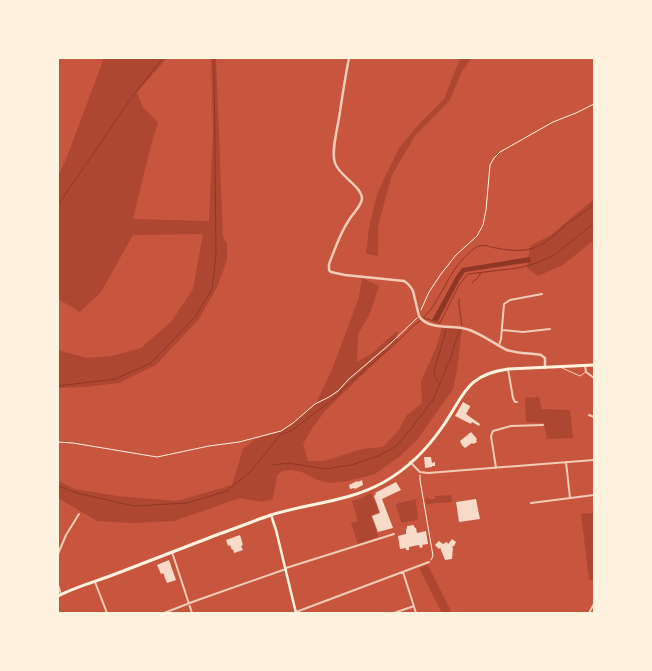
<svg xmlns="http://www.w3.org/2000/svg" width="652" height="671" viewBox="0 0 652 671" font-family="'Source Serif 4',serif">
<rect width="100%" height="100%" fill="#c8553d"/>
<path fill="#ae4732" d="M 104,58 L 167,58 L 137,92 L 143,108 L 158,122 L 150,149 L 133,219 L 209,221 L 213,133 L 211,58 L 216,58 L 223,238 L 227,243 L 227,260 L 217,287 L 199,319 L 156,365 L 119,383 L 87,387 L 58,388 L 58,350 L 86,358 L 112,356 L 141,348 L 171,322 L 193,289 L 203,234 L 133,235 L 101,292 L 80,312 L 58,299 L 58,176 L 65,162 Z
M 461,58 L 473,58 L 471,59 L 461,73 L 450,100 L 415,136 L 392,175 L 378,226 L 378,256 L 366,254 L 369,228 L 377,194 L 399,148 L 420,123 L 444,99 L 454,73 Z
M 594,199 L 594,240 L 563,265 L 538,276 L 527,268 L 530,246 L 551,235 Z
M 362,278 L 379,286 L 370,313 L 358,335 L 357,362 L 371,354 L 397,331 L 398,340 L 325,411 L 311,430 L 303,444 L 308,461 L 324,461 L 362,449 L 383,447 L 399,430 L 406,416 L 422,403 L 421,381 L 436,348 L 442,327 L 462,328 L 457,370 L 453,389 L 417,440 L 399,457 L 375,474 L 348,481 L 329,483 L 315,479 L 302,472 L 292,470 L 283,471 L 277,475 L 273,499 L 262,502 L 240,498 L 174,521 L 134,523 L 97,521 L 58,498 L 58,481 L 75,489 L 117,496 L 177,501 L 232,485 L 243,449 L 252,442 L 253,440 L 284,429 L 316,403 L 331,372 L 345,335 L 359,297 Z
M 539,397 L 542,409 L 570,410 L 573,438 L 547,439 L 544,423 L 526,422 L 525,398 Z
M 371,493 L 379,512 L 371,515 L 378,537 L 358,544 L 351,523 L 358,521 L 352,501 L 362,498 Z
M 451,495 L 452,502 L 426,504 L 426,498 L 428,497 L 428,499 L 435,499 L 435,496 Z
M 416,499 L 418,520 L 409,521 L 403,523 L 401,522 L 396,505 L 399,503 Z
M 594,513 L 594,580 L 589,580 L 581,514 Z
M 428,565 L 452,613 L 442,613 L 419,568 Z"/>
<path fill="#8f3625" d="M 530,257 L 531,262 L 465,272 L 459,281 L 438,321 L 432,320 L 455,278 L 462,268 Z"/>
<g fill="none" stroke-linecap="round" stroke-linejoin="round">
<path stroke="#8f3625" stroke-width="1" d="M 58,205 L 132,97 L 163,58
M 472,283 L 480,275 L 480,273
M 459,299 L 459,305 L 462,326
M 423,318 C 433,309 438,297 445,286 C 452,272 462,257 475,248 C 482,243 489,247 496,248 C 505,250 517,251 526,250 C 546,247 557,231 572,220 C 579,215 587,211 594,204
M 424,318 L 440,323 L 459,285 L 468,274 L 518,268 L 537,263 L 554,255 L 582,233 L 594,223
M 439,383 L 434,375 L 435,368 L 446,330
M 58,386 L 115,379 L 151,363 L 195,317 L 212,289 L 216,256 L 214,58
M 273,465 L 288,463 L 326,469 L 351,465 L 378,456 L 395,447 L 411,429 L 433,400 L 441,381 L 444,375 L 447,365 L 450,361 L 455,343 L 460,331
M 58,486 L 77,493 L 134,506 L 187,503 L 227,491 L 251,471 L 280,435 L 291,431 L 337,396 L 345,387 L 394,345 L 412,327 L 421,320"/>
</g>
<path fill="#f7dbc8" d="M 463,402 L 470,406 L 470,407 L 466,414 L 480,424 L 479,426 L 472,422 L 471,424 L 455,416 Z
M 471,432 L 477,439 L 476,440 L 477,442 L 473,444 L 472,443 L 465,448 L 463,446 L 463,447 L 460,441 Z
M 424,457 L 431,457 L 432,463 L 435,462 L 435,466 L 432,466 L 432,467 L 425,468 Z
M 362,480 L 363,485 L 355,489 L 354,488 L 350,489 L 349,485 L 357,481 L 358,482 Z
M 396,482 L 401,490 L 382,499 L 393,528 L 378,532 L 372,516 L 380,513 L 374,496 L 376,494 L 375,493 Z
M 476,499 L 480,519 L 459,522 L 456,502 Z
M 414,525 L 414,527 L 416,528 L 417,533 L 426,531 L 428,544 L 422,545 L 423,547 L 420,548 L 419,545 L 409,547 L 409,550 L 406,550 L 406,548 L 400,549 L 398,536 L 406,534 L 406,530 L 407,528 L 407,526 Z
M 240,535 L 243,545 L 241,546 L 243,550 L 234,553 L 233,549 L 232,550 L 230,545 L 228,546 L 226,540 Z
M 452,539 L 456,542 L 454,546 L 453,546 L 452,547 L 453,548 L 452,559 L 445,560 L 441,550 L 441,549 L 440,548 L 439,549 L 435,545 L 439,541 L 443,544 L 447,542 L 448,544 L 449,543 Z
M 169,560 L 176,580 L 167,583 L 163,573 L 161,574 L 157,565 Z"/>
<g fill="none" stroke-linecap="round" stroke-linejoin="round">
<path stroke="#fff3e0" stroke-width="1" d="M 421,310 L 429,292 L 441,274 L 456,255 L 477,236 L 483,225 L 486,210 L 490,165 L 494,158 L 500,152 L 553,122 L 576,113 L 594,104
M 58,442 L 73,443 L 157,457 L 209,446 L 239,442 L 281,431 L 293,423 L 315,404 L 329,397 L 338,391 L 349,379 L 390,344 L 417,318
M 420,475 L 420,480 L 433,556 L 431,560"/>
<path stroke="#f1ccb7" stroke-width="1" d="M 562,368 L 580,376 L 583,374 L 585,372"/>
<path stroke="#f1ccb7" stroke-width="2" d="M 502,330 L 523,332 L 550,329
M 499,345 L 501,339 L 504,304 L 510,300 L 542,294
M 585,366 L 586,372 L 594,378
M 508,369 L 513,398 L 515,402 L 517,402
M 589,415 L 594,417
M 410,462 L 420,472 L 428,473 L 594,460
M 566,462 L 570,498
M 496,468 L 491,436 L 493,431 L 511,426 L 543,425
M 531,503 L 594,495
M 172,552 L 192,613
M 58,554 L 66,535 L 79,514
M 286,568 L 394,534
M 403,572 L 416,613
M 95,582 L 107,613
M 58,585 L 61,594
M 296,612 L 429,562
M 164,613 L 195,601 L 286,569
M 394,613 L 414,606
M 589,613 L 594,604"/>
<path stroke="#f1ccb7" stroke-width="2.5" d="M 349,58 C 345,78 342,98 339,118 C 337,130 331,153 335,163 C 339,176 362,186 362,199 C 361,207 352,214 349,220 C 340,233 335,249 329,264 L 329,270 L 331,272 L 345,275 L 404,281 C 409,284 411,287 413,291 L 419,316 C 427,329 449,326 462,328 C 479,331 492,343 507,350 C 519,354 530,353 541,355 L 545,358 L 545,368"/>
<path stroke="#fff3e0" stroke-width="2.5" d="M 271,515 L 276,530 L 296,613"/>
<path stroke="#fff3e0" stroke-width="3" d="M 58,596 C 77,586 98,581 118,573 C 152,560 185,547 219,534 C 237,528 253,521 271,515 C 308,503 349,502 384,482 C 407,469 428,448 443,426 C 464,396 465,375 508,369 L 594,365"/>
</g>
<rect width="652" height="671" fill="none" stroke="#fff3e0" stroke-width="118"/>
</svg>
